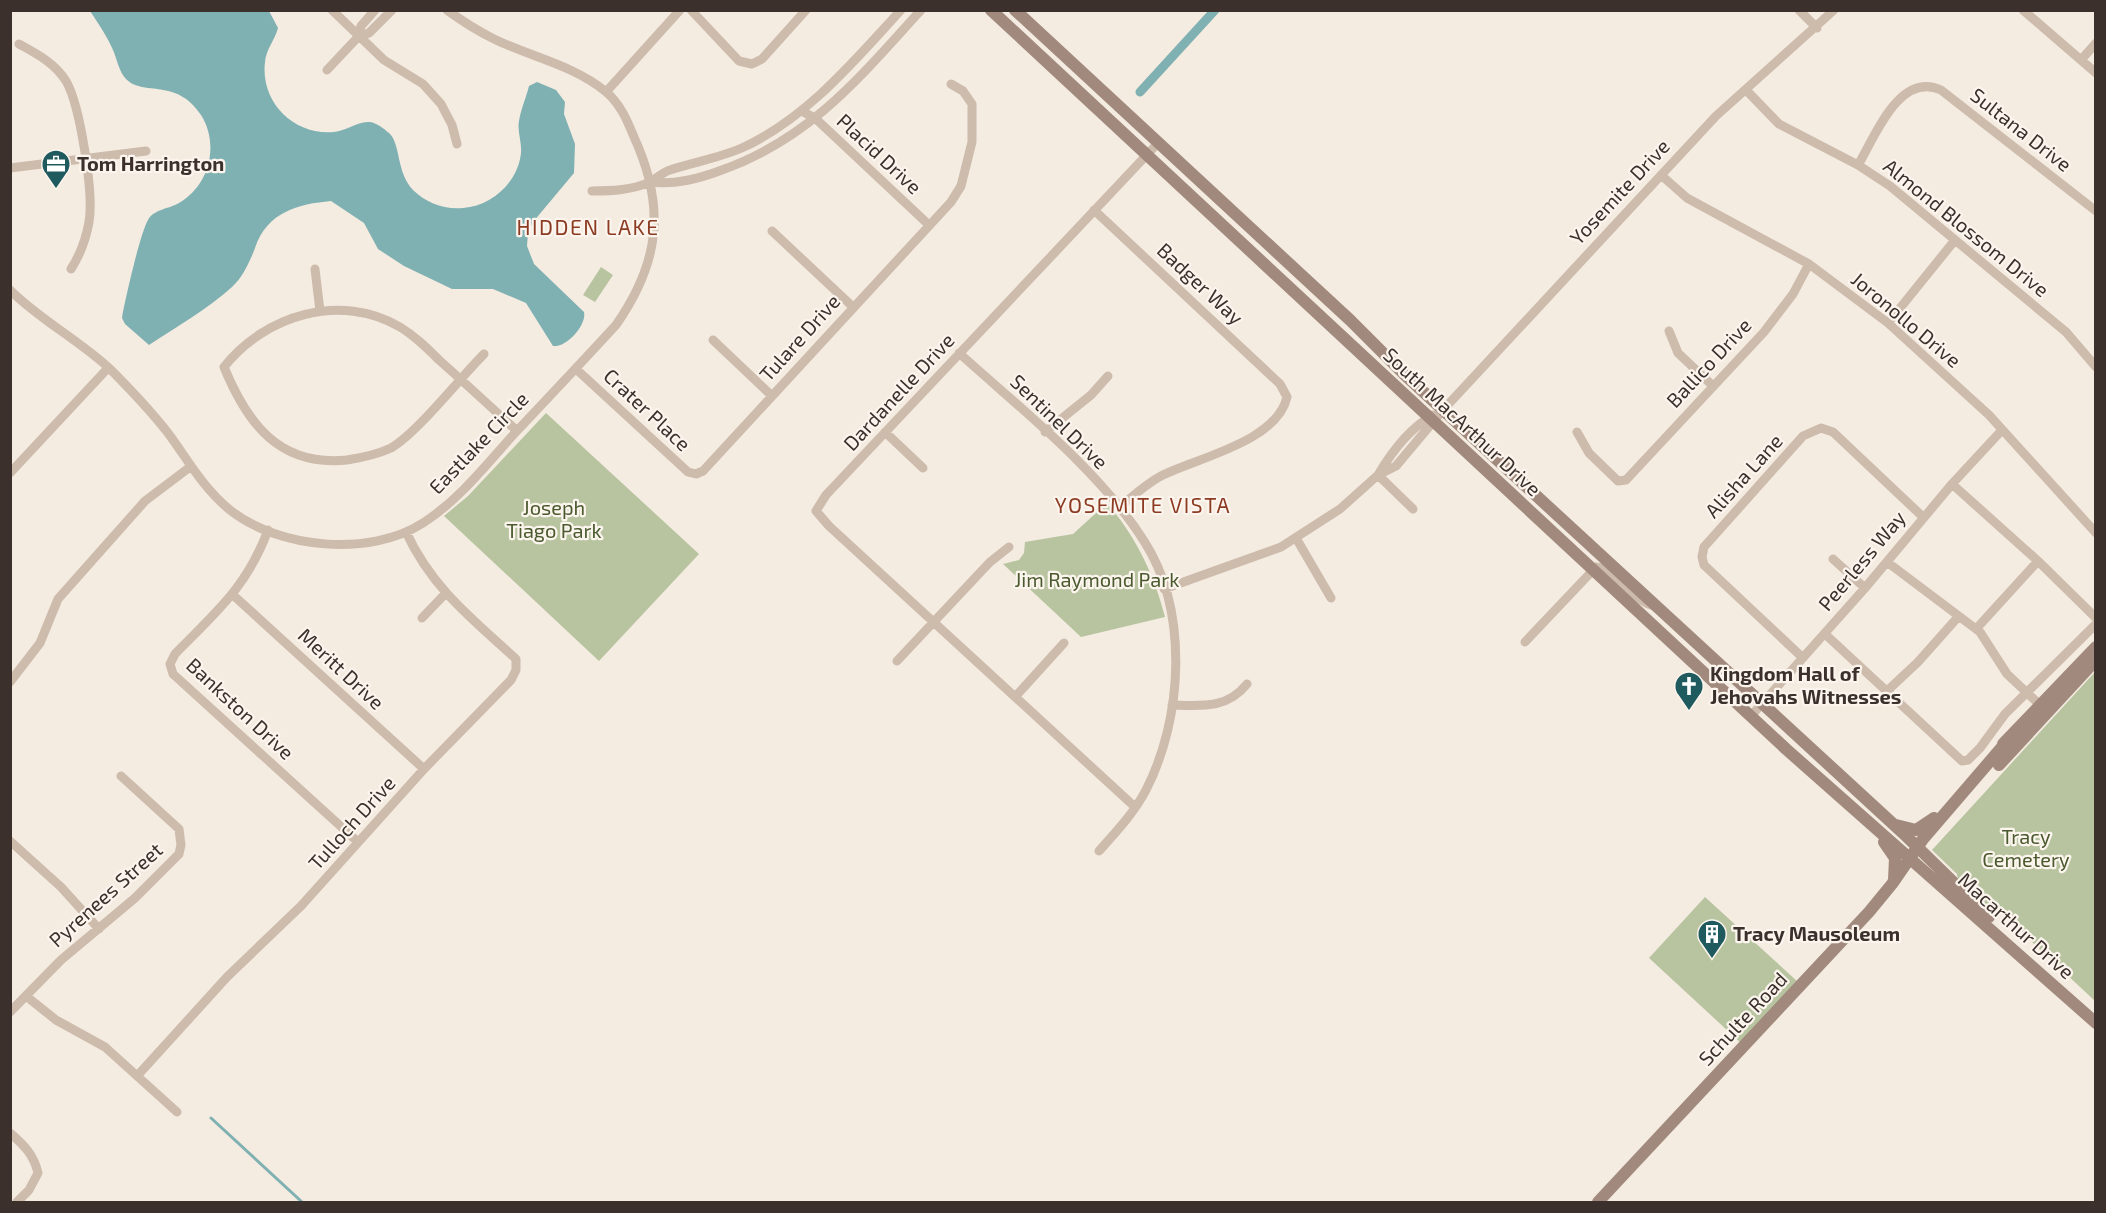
<svg xmlns="http://www.w3.org/2000/svg" width="2106" height="1213" viewBox="0 0 2106 1213" font-family="'Exo 2',sans-serif">
<rect width="100%" height="100%" fill="#f4ebe1"/>
<path fill="#b8c4a0" d="M 601,267 L 613,275 L 595,302 L 583,295 Z
M 546,413 L 699,554 L 599,661 L 444,516 L 468,496 Z
M 1107,503 C 1136,537 1154,574 1165,617 L 1081,637 L 1003,564 L 1019,560 L 1024,553 L 1025,542 L 1073,534 Z
M 2095,672 L 2095,1001 L 2000,912 L 1991,913 L 1959,884 L 1957,874 L 1932,850 Z
M 1705,897 L 1798,982 L 1741,1043 L 1649,958 Z"/>
<path fill="#7fb0b2" d="M 90,11 L 269,11 L 278,28 C 275,40 266,49 265,62 C 260,102 294,136 334,132 C 346,131 358,121 369,122 C 376,122 384,129 389,133 C 401,144 396,172 413,190 C 426,203 445,210 463,208 C 492,206 518,182 521,153 C 522,142 517,131 519,121 C 521,109 526,98 529,86 L 537,82 L 556,90 L 565,102 L 564,114 L 575,144 L 574,173 L 533,222 L 528,233 L 527,246 L 534,264 L 584,312 C 587,325 566,348 553,346 L 526,303 L 493,289 L 452,289 L 404,266 L 378,249 L 364,223 L 331,201 C 298,204 267,212 255,248 C 250,261 243,277 232,287 C 208,309 176,327 149,345 L 125,324 L 122,318 C 125,300 140,234 148,220 C 154,209 169,209 179,203 C 209,186 220,145 201,115 C 176,77 144,97 126,79 C 119,72 117,59 113,50 C 107,36 98,23 90,11 Z"/>
<g fill="none" stroke-linecap="round" stroke-linejoin="round">
<path stroke="#7fb0b2" stroke-width="3" d="M 211,1118 L 302,1202"/>
<path stroke="#7fb0b2" stroke-width="9" d="M 1140,92 L 1215,10"/>
<path stroke="#cdbbac" stroke-width="9" d="M 332,10 L 384,60 L 423,84 L 441,104 L 452,125 L 457,144
M 691,10 L 739,61 L 752,64 L 762,59 L 806,10
M 1799,10 L 1817,28
M 2023,10 L 2096,73
M 358,37 L 361,26 L 375,10
M 19,44 C 37,54 55,63 66,81 C 80,105 94,194 89,222 C 86,239 80,255 71,269
M 2081,60 L 2096,43
M 327,70 L 358,37 L 369,33 L 392,10
M 1746,90 L 1779,124 L 1858,165 L 1890,186 L 2066,332 L 2096,367
M 606,92 L 680,10
M 802,111 L 816,119 L 929,225
M 1858,165 C 1875,137 1899,71 1941,90 L 2096,211
M 10,168 L 146,151
M 1661,175 L 1687,198 L 1809,264 L 1888,323 L 1989,415 L 2096,533
M 650,182 C 675,185 698,179 722,170 C 811,138 859,78 921,10
M 592,191 C 612,191 632,190 650,182 C 657,178 663,172 670,170 C 694,162 720,158 744,147 C 808,117 854,61 901,10
M 1094,210 L 1280,384 L 1287,397 C 1277,442 1196,458 1161,476 C 1146,484 1133,496 1120,507
M 772,231 L 853,307
M 315,269 L 320,311
M 10,290 C 40,320 79,340 110,369 C 130,389 150,410 168,433 C 188,460 203,488 230,510 C 279,549 370,557 423,523 C 459,500 486,465 514,434 C 548,398 582,362 616,325 C 660,262 666,207 634,137 C 627,120 620,103 605,91 C 573,65 531,57 494,39 C 478,31 462,21 447,10
M 1888,323 L 1955,240
M 1669,331 L 1678,353 L 1712,385
M 713,340 L 772,396
M 959,353 C 1020,408 1100,471 1144,541 C 1189,611 1183,718 1146,790 C 1134,813 1116,832 1099,851
M 484,354 C 460,378 417,433 391,448 C 378,454 360,458 347,460 C 279,467 247,423 224,367 C 265,315 341,292 400,327 C 415,336 427,348 439,360 C 465,383 491,407 517,431
M 576,369 L 688,472 L 696,474 L 703,471 L 951,202 L 961,186 L 972,142 L 972,104 L 963,91 L 951,84
M 885,432 L 923,468
M 1045,432 L 1091,395 L 1108,376
M 1577,432 L 1589,453 L 1618,481 L 1626,480 L 1764,332 L 1793,294 L 1809,264
M 10,473 L 108,368
M 1378,475 C 1391,453 1410,428 1433,415
M 1378,475 L 1413,509
M 1952,484 L 2038,561 L 2096,618
M 268,530 C 247,587 216,612 175,654 L 170,664 L 173,674 L 358,842
M 1296,538 L 1331,598
M 1833,559 L 1865,588
M 1887,562 L 1980,632 L 2007,674 L 2040,705
M 1164,589 L 1281,547 L 1340,509 L 1378,475 L 1396,466 L 1443,410 L 1716,116 L 1834,10
M 233,595 L 424,769
M 422,618 L 445,594
M 1976,629 L 2038,561
M 1825,634 L 1962,761 L 1968,760 L 1980,748 L 2005,714 L 2096,624
M 1525,642 L 1596,567 C 1612,567 1632,599 1651,605
M 1803,658 L 1704,565 L 1702,557 L 1704,547 L 1803,436 L 1821,428 L 1833,432 L 1923,517
M 897,661 L 990,562 L 1009,547
M 10,682 L 40,643 L 58,599 L 145,501 L 190,467
M 1887,691 L 1918,662 L 1958,617
M 1015,697 L 1064,643
M 1172,705 C 1202,706 1227,709 1247,684
M 1751,716 L 1865,588 L 1952,484 L 2002,430
M 1135,807 L 829,526 L 816,511 L 826,495 L 1158,143
M 10,841 L 61,887 L 99,929
M 26,996 L 56,1020 L 105,1047 L 177,1112
M 10,1012 L 61,960 L 135,898 L 179,854 L 181,845 L 179,829 L 121,776
M 138,1075 L 227,977 L 301,906 L 424,769 L 511,680 L 516,670 L 516,659 C 471,618 432,588 406,532
M 10,1133 C 24,1145 34,1155 38,1173 L 29,1190 L 17,1202"/>
<path stroke="#a18a7d" stroke-width="12" d="M 991,10 L 1786,749 L 2096,1023
M 1015,10 L 1350,320 L 1404,374 L 1904,834 L 1989,917
M 2003,744 L 2096,647
M 1999,765 L 2096,660
M 1896,825 L 1916,830 L 1934,818
M 1884,842 L 1895,858 L 1894,880
M 1598,1202 L 1869,912 L 1892,884 L 1923,839 L 2009,739"/>
</g>
<defs>
<g id="office-pin" transform="scale(1.5)"><path d="M0 17L-7.5 6A9.5 9.5 0 1 1 7.5 6Z" fill="#1f5a5e" stroke="#fbf5ee"/><path d="M-6-3h4V-5.5h4V-3h4V5H-6ZM-1-4.5V-3h2v-1.5ZM-6 0V1H6V0Z" fill="#fff"/></g>
<g id="church-pin" transform="scale(1.5)"><path d="M0 17L-7.5 6A9.5 9.5 0 1 1 7.5 6Z" fill="#1f5a5e" stroke="#fbf5ee"/><path d="M-1.2-6h2.4v3.5h3.3v2.4h-3.3V6h-2.4V-.1h-3.3v-2.4h3.3Z" fill="#fff"/></g>
<g id="building-pin" transform="scale(1.5)"><path d="M0 17L-7.5 6A9.5 9.5 0 1 1 7.5 6Z" fill="#1f5a5e" stroke="#fbf5ee"/><path d="M-4-6H4V6H1V3H-1V6H-4ZM-2.5-4.3h1.7v1.8h-1.7ZM.8-4.3h1.7v1.8H.8ZM-2.5-1h1.7V.8h-1.7ZM.8-1h1.7V.8H.8Z" fill="#fff"/></g>
</defs>
<g fill-rule="evenodd">
<use href="#office-pin" x="56" y="164"/>
<use href="#church-pin" x="1689" y="686"/>
<use href="#building-pin" x="1712" y="934"/>
</g>
<g text-anchor="middle" stroke-width="4.5" stroke-linejoin="round" paint-order="stroke">
<g font-size="20" fill="#3b302b" stroke="#fbf5ee">
<text transform="translate(2021 130) rotate(38)" y="7">Sultana Drive</text>
<text transform="translate(879 154) rotate(43)" y="7">Placid Drive</text>
<text transform="translate(1620 192) rotate(-47)" y="7">Yosemite Drive</text>
<text transform="translate(1966 228) rotate(39)" y="7">Almond Blossom Drive</text>
<text transform="translate(1200 284) rotate(43)" y="7">Badger Way</text>
<text transform="translate(1906 320) rotate(40)" y="7">Joronollo Drive</text>
<text transform="translate(800 338) rotate(-48)" y="7">Tulare Drive</text>
<text transform="translate(1709 363) rotate(-47)" y="7">Ballico Drive</text>
<text transform="translate(899 392) rotate(-47)" y="7">Dardanelle Drive</text>
<text transform="translate(647 410) rotate(43)" y="7">Crater Place</text>
<text transform="translate(1059 422) rotate(44)" y="7">Sentinel Drive</text>
<text transform="translate(1462 422) rotate(43)" y="7">South MacArthur Drive</text>
<text transform="translate(479 443) rotate(-46)" y="7">Eastlake Circle</text>
<text transform="translate(1744 476) rotate(-48)" y="7">Alisha Lane</text>
<text transform="translate(1862 561) rotate(-50)" y="7">Peerless Way</text>
<text transform="translate(341 669) rotate(43)" y="7">Meritt Drive</text>
<text transform="translate(240 709) rotate(43)" y="7">Bankston Drive</text>
<text transform="translate(352 823) rotate(-48)" y="7">Tulloch Drive</text>
<text transform="translate(106 895) rotate(-42)" y="7">Pyrenees Street</text>
<text transform="translate(2016 926) rotate(42)" y="7">Macarthur Drive</text>
<text transform="translate(1743 1019) rotate(-47)" y="7">Schulte Road</text>
</g>
<g font-size="20" font-weight="bold" fill="#3b302b" stroke="#fbf5ee" text-anchor="start">
<text x="77" y="171">Tom Harrington</text>
<text x="1710" y="681">Kingdom Hall of<tspan x="1710" dy="23">Jehovahs Witnesses</tspan></text>
<text x="1733" y="941">Tracy Mausoleum</text>
</g>
<g font-size="20" fill="#4a5a2e" stroke="#fbf5ee">
<text x="554" y="515">Joseph<tspan x="554" dy="23">Tiago Park</tspan></text>
<text x="1097" y="587">Jim Raymond Park</text>
<text x="2026" y="844">Tracy<tspan x="2026" dy="23">Cemetery</tspan></text>
</g>
<g font-size="21" letter-spacing="1.5" fill="#8c3b22" stroke="#fbf5ee">
<text x="588" y="235">HIDDEN LAKE</text>
<text x="1143" y="513">YOSEMITE VISTA</text>
</g>
</g>
<rect width="2106" height="1213" fill="none" stroke="#3b302b" stroke-width="24"/>
</svg>
